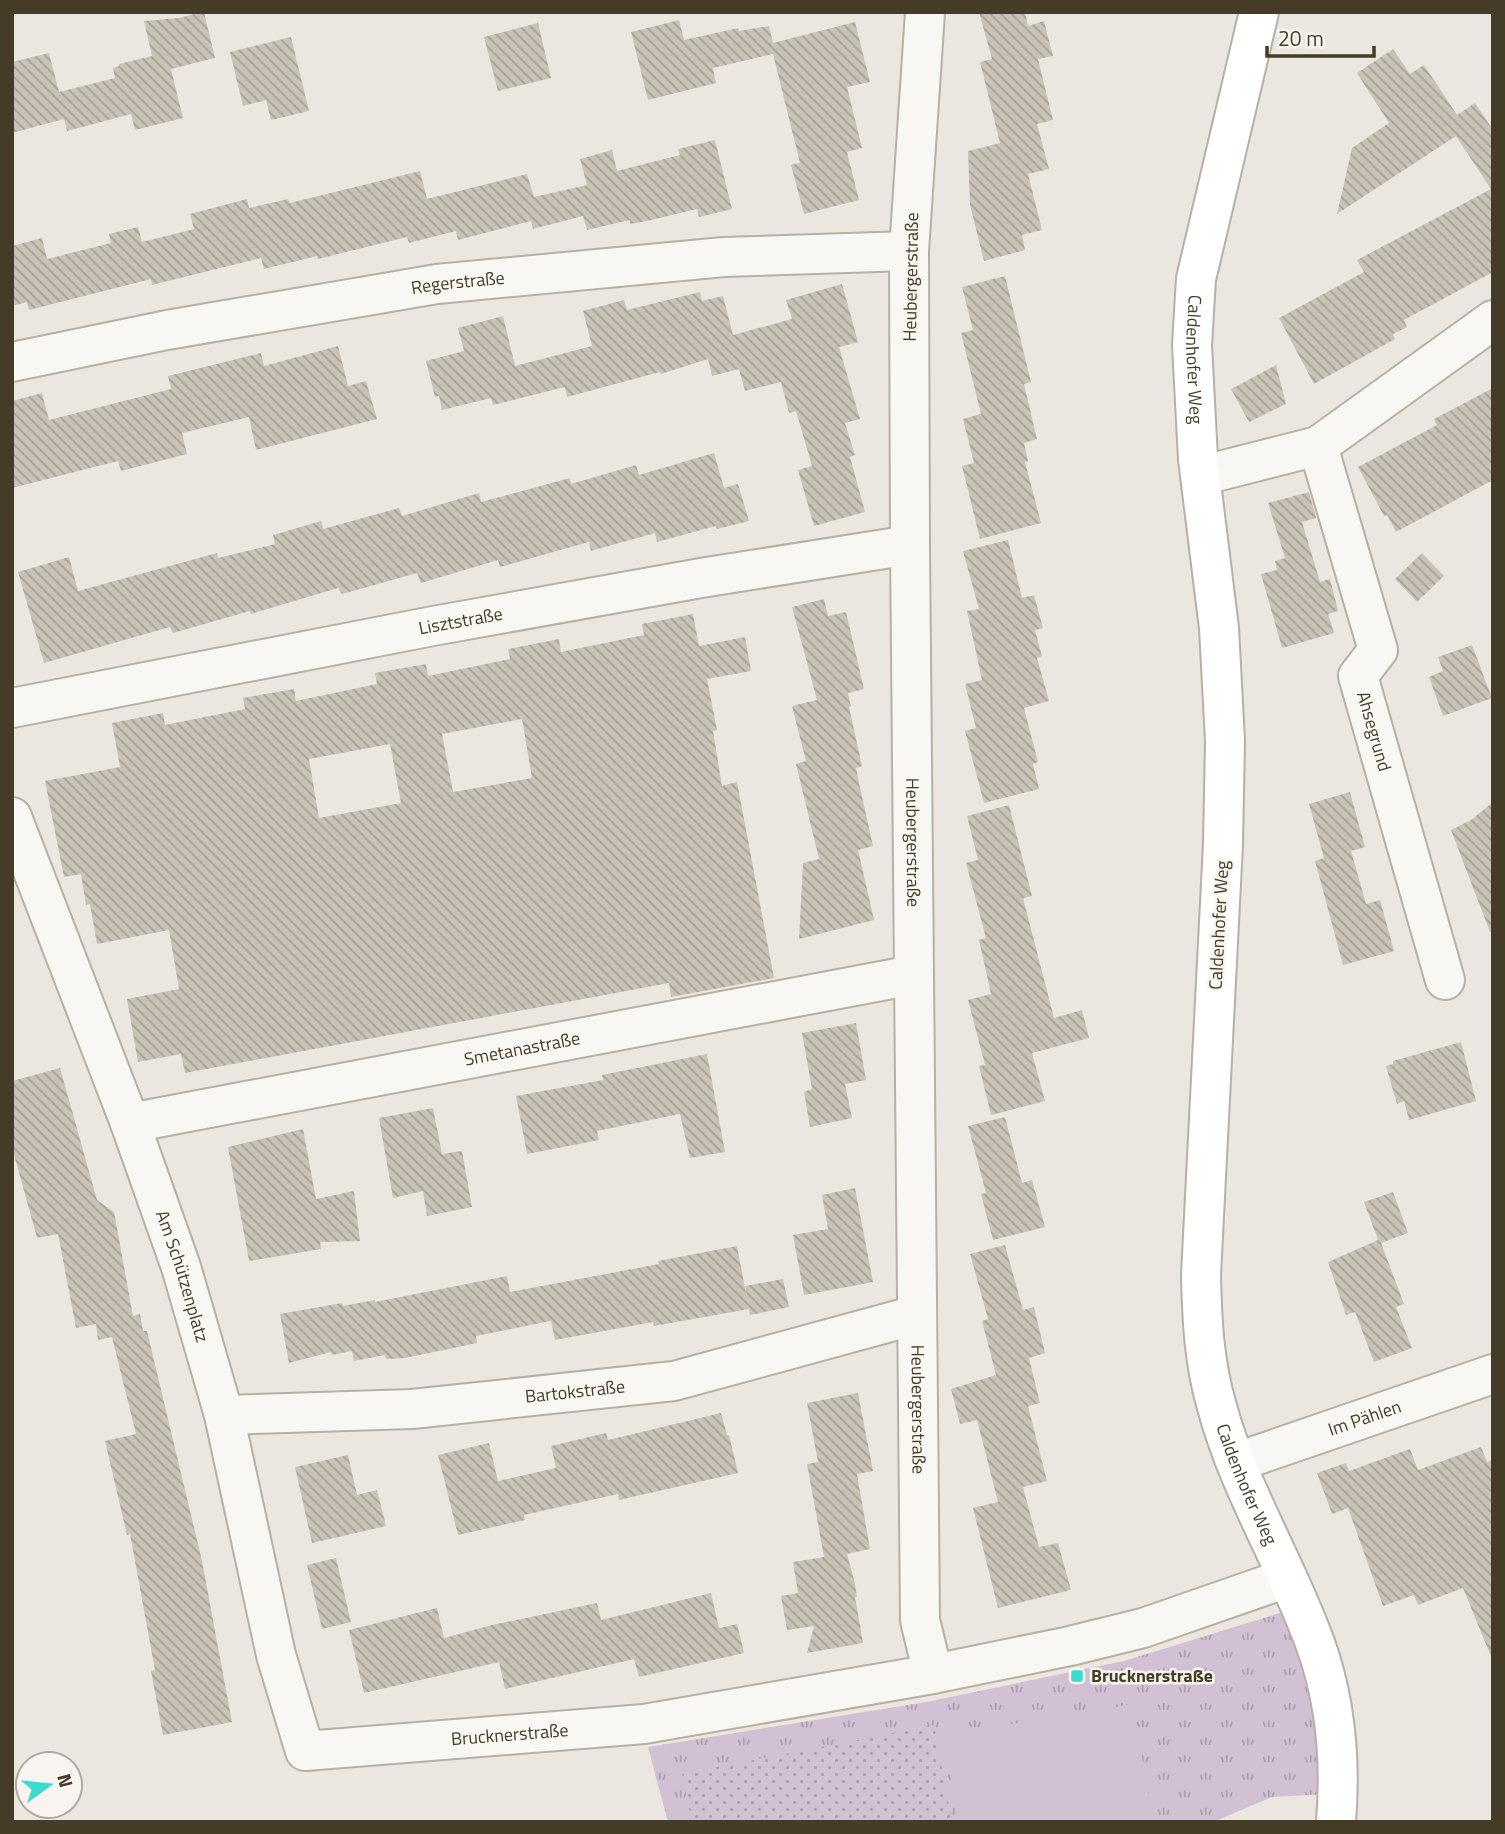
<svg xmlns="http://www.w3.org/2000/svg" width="1505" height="1834" viewBox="0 0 1505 1834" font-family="'Titillium Web',sans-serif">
<defs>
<pattern id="grass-tufts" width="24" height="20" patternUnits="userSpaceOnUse" patternTransform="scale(1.75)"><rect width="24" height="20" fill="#d2c1d5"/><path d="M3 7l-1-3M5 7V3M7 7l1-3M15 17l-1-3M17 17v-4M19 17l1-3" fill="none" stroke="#ac9ead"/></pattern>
<pattern id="park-dots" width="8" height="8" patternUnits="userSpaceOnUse" patternTransform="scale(1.75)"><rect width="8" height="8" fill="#d2c1d5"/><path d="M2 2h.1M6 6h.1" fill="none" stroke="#ac9ead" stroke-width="1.8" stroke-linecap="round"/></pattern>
<pattern id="building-back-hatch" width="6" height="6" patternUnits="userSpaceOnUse" patternTransform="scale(1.75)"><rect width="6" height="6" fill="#c9c3b7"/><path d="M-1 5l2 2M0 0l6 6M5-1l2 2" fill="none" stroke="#a5a095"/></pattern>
</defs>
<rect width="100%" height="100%" fill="#ebe7e0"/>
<path fill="url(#grass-tufts)" d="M 1283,1612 L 1312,1671 L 1329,1794 L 1272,1797 L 1213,1822 L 668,1822 L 648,1747 L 926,1702 L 1124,1661 Z"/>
<path fill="url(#park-dots)" d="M 934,1725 L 952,1822 L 692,1822 L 682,1774 Z"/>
<path fill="#d2c1d5" d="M 1133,1704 L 1153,1821 L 958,1822 L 944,1735 Z"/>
<path fill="url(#building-back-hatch)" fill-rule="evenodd" d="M 201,12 L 204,12 L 215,58 L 171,69 L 183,118 L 135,130 L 131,114 L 67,131 L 64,119 L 12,133 L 12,62 L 49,53 L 59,92 L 115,78 L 113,68 L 119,66 L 119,64 L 152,56 L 144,21 L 179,18 Z
M 979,12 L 1025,12 L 1028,26 L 1044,21 L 1053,56 L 1038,59 L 1053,120 L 1037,124 L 1049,169 L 1028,174 L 1042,230 L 1022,235 L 1025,250 L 984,261 L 970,205 L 968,151 L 1000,143 L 980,62 L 992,59 Z
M 679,20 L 684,40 L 738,28 L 739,31 L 769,26 L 773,43 L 855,22 L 870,82 L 847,87 L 862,148 L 847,152 L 859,200 L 804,214 L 791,165 L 800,163 L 773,54 L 713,68 L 716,83 L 648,100 L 631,32 Z
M 538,23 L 551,78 L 498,91 L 484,37 Z
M 291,37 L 309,111 L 271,120 L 266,100 L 243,106 L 230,52 Z
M 1393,49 L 1410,74 L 1424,65 L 1457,115 L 1475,103 L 1493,130 L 1493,272 L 1404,320 L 1407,327 L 1393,334 L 1395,339 L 1314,384 L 1279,318 L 1364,272 L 1357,260 L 1491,189 L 1456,136 L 1337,214 L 1352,148 L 1389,123 L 1357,73 Z
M 715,140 L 732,209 L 699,217 L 697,209 L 647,221 L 630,224 L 630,220 L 587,230 L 583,216 L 533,229 L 531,221 L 458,240 L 456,231 L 409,243 L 407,237 L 318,259 L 317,256 L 264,269 L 261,258 L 152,285 L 151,279 L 29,310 L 27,302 L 12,306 L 12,246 L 42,238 L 47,259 L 111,243 L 109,234 L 138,227 L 142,242 L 194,229 L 190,214 L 247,199 L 249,208 L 288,199 L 290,203 L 420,171 L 427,199 L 527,174 L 534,197 L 587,185 L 580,159 L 612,150 L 617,171 L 680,155 L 678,149 Z
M 1005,276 L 1031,382 L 1024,384 L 1037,439 L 1024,443 L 1028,461 L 1025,462 L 1041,523 L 980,539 L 962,466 L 974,463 L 963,419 L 981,414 L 961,333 L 973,330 L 962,287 Z
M 842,284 L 858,342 L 839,347 L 860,419 L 845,423 L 855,455 L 850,457 L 865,512 L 814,526 L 798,470 L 812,466 L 796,411 L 789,413 L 781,382 L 745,391 L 739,369 L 712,376 L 708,359 L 661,374 L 660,372 L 567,397 L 565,387 L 493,405 L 491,398 L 442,410 L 439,396 L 435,397 L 426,361 L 464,351 L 458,328 L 503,316 L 515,366 L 592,346 L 583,311 L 624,300 L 627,310 L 700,292 L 702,301 L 723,296 L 733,335 L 792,319 L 786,300 Z
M 338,346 L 348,386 L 366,381 L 377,419 L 256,450 L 249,417 L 182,433 L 187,454 L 121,471 L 118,461 L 12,488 L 12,401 L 42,393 L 49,420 L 171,389 L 168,376 L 261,353 L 264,366 Z
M 1276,365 L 1286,404 L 1249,422 L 1231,389 Z
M 1493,388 L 1493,480 L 1396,532 L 1387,515 L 1384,516 L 1358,467 L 1437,425 L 1434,419 Z
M 714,453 L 724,488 L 738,484 L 749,521 L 717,529 L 716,526 L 657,542 L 655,533 L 591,551 L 589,542 L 500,567 L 498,560 L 421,583 L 417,573 L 342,594 L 338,588 L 251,614 L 250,611 L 173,633 L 170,627 L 44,663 L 18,572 L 69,557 L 78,591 L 217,553 L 218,558 L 275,544 L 273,535 L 321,521 L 323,529 L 399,508 L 402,516 L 479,493 L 481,502 L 570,478 L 571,484 L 636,465 L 639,475 Z
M 1309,492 L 1316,518 L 1302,522 L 1320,582 L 1330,579 L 1338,611 L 1328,614 L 1334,633 L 1282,648 L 1261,574 L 1277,570 L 1275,561 L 1285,558 L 1268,503 Z
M 1008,540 L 1022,598 L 1034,595 L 1043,628 L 1035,630 L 1042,656 L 1037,658 L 1049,701 L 1024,708 L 1038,762 L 1033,764 L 1039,789 L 984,803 L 965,731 L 976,728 L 965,684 L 982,680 L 967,611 L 979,609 L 963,551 Z
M 1422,553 L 1444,576 L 1417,602 L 1395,579 Z
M 824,599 L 828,616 L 846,612 L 864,689 L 848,693 L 851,707 L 849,707 L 862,766 L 856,768 L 859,783 L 873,846 L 858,850 L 874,920 L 799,939 L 803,863 L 819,859 L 796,764 L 806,761 L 792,706 L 817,700 L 792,607 Z
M 693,614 L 699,646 L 745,637 L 751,671 L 707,679 L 717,730 L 713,731 L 722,786 L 737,782 L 774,978 L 671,997 L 669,983 L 185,1073 L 181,1054 L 138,1062 L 127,999 L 179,989 L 169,930 L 97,944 L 90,904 L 86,905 L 81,874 L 64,877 L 45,781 L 120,767 L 112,723 L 163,713 L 165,725 L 245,709 L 243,698 L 294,689 L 296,701 L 377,684 L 375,673 L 426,664 L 428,676 L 510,659 L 508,649 L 559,639 L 561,652 L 644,635 L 642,624 ZM 522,719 L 532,778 L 453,792 L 442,734 ZM 390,744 L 401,803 L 319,818 L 309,759 Z
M 1472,645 L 1492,698 L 1443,716 L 1429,677 L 1443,671 L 1438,657 Z
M 1350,792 L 1365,847 L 1351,851 L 1366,904 L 1380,900 L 1394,951 L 1343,965 L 1315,861 L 1324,858 L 1309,804 Z
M 1493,802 L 1493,932 L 1490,932 L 1451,830 L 1471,820 Z
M 1009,805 L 1032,896 L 1023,898 L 1054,1018 L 1082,1010 L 1089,1038 L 1032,1053 L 1045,1101 L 991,1115 L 979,1066 L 985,1065 L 968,1000 L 991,994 L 979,940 L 986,938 L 966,863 L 978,860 L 967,816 Z
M 856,1023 L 866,1080 L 845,1084 L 852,1118 L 810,1127 L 804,1092 L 812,1089 L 802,1033 Z
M 1461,1042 L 1476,1101 L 1409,1120 L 1404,1101 L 1397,1104 L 1386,1066 L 1393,1064 L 1393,1061 Z
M 707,1054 L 725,1152 L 690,1158 L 680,1114 L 597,1131 L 599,1140 L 527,1154 L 516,1096 L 603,1080 L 602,1075 Z
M 60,1068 L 97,1200 L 114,1212 L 133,1316 L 140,1314 L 143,1331 L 147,1331 L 202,1561 L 232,1722 L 163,1735 L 151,1671 L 155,1670 L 130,1534 L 127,1535 L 105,1441 L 136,1434 L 112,1337 L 98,1340 L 96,1324 L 76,1328 L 58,1234 L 37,1238 L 12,1147 L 12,1081 Z
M 433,1108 L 442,1154 L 462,1151 L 472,1207 L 427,1216 L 423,1191 L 393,1198 L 379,1118 Z
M 1005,1117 L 1022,1183 L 1032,1180 L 1045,1227 L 993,1240 L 981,1194 L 986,1193 L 968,1126 Z
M 303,1129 L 316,1199 L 354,1191 L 360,1241 L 320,1242 L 321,1249 L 249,1261 L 228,1147 Z
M 855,1188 L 873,1282 L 804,1295 L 793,1235 L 828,1229 L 822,1195 Z
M 1393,1192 L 1408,1233 L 1381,1243 L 1404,1304 L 1396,1307 L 1412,1348 L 1374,1362 L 1355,1312 L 1346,1315 L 1328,1262 L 1378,1240 L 1364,1202 Z
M 1005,1245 L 1023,1310 L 1034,1307 L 1045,1353 L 1029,1358 L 1040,1403 L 1028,1406 L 1047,1481 L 1023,1487 L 1039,1547 L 1058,1543 L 1071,1590 L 998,1608 L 973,1508 L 998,1502 L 977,1420 L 960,1424 L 951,1389 L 996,1375 L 982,1321 L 988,1319 L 970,1254 Z
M 737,1246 L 749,1309 L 745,1286 L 783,1279 L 789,1307 L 750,1315 L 749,1309 L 654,1326 L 653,1322 L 555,1340 L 551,1321 L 476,1336 L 477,1343 L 405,1358 L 386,1359 L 385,1355 L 354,1361 L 352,1351 L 332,1355 L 331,1352 L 289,1363 L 280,1314 L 342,1303 L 343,1306 L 375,1300 L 375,1302 L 507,1276 L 510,1292 L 659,1264 L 658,1261 Z
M 858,1393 L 873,1471 L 857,1474 L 870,1549 L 847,1554 L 855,1584 L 857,1597 L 855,1597 L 863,1643 L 807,1653 L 814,1626 L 787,1630 L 781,1596 L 798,1593 L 793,1562 L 824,1557 L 807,1464 L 818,1462 L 807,1403 Z
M 721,1413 L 727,1435 L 729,1435 L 738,1473 L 619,1500 L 618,1494 L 524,1515 L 525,1520 L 458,1535 L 438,1455 L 489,1443 L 498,1481 L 556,1468 L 551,1446 L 606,1433 L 608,1440 Z
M 1481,1447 L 1487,1462 L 1493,1460 L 1492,1659 L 1463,1588 L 1418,1605 L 1414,1595 L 1383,1606 L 1348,1508 L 1332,1514 L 1317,1473 L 1346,1463 L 1349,1471 L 1410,1449 L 1418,1470 Z
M 348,1455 L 357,1495 L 377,1490 L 386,1526 L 312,1543 L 295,1467 Z
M 336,1558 L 351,1622 L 322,1629 L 307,1565 Z
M 711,1593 L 719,1628 L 737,1624 L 744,1653 L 639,1677 L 634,1659 L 505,1689 L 499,1662 L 364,1693 L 349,1630 L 437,1608 L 444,1638 L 492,1625 L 597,1603 L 601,1620 Z"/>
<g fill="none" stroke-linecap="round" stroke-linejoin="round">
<g stroke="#b6b0a5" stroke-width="42">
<g id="minor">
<path id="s1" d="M 925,12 L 909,251 L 910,545 L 920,1620 L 933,1674"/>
<path id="s2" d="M 12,362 L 167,330 L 437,284 L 724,257 L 909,251"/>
<path id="s3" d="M 1318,446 L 1378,650 L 1358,676 L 1445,980"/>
<path d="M 1200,476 L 1318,446 L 1493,320"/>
<path id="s4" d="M 12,708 L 433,626 L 701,578 L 910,545"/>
<path id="s5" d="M 12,817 L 130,1123 L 181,1267 L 224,1415 L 276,1655 L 305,1751 L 644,1724 L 933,1674 L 1070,1646 L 1143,1628 L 1287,1578"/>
<path id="s6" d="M 130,1123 L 913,975"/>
<path id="s7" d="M 224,1415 L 412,1409 L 674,1381 L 916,1315"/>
<path id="s8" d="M 1237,1462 L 1493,1374"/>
</g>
</g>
<g stroke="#b6b0a5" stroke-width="42">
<g id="secondary">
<path id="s9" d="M 1259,12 L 1196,279 L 1192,345 L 1198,459 L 1219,628 L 1225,741 L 1223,844 L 1201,1275 C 1202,1320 1204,1363 1217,1407 C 1239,1489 1286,1563 1315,1643 C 1336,1701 1341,1761 1336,1822"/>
</g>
</g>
<use href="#minor" stroke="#f8f7f4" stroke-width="38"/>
<use href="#secondary" stroke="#fff" stroke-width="38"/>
</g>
<rect fill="#3bdbcf" stroke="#f8f5f0" stroke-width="2.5" x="1070" y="1669" width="14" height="14" rx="3.5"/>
<g text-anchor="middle" stroke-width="5" stroke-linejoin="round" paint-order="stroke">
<g font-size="18" fill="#443c27" stroke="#f8f5f0">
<text transform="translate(911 277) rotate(-89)" y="6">Heubergerstraße</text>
<text dy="6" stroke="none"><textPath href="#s2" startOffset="453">Regerstraße</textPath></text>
<text dy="6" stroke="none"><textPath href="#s9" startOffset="355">Caldenhofer Weg</textPath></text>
<text dy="6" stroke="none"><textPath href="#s4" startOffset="457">Lisztstraße</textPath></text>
<text dy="6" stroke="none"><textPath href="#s3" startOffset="303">Ahsegrund</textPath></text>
<text dy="6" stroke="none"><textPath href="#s1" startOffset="831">Heubergerstraße</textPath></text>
<text transform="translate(1219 925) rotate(-87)" y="6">Caldenhofer Weg</text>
<text dy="6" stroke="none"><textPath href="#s6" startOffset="399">Smetanastraße</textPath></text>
<text dy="6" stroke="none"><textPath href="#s5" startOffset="490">Am Schützenplatz</textPath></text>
<text dy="6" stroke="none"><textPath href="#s7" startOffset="352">Bartokstraße</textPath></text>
<text dy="6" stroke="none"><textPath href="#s1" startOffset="1398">Heubergerstraße</textPath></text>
<text dy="6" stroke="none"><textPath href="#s8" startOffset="135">Im Pählen</textPath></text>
<text dy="6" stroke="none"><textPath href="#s9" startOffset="1489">Caldenhofer Weg</textPath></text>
<text dy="6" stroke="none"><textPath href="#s5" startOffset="1186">Brucknerstraße</textPath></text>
</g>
<g font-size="18" font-weight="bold" fill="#443c27" stroke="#f8f5f0" text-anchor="start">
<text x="1091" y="1682">Brucknerstraße</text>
</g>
</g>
<rect width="1505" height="1834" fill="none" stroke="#443c27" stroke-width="28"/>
<g transform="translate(49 1785) rotate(75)"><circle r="33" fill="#f8f5f0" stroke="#b0aba0" stroke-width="2"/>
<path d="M0-5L12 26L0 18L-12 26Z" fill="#3bdbcf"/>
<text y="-10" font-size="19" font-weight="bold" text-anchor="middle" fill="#443c27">N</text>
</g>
<path d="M1267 46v10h107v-10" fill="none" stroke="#443c27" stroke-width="3.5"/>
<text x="1278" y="46" font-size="21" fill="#443c27" stroke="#f8f5f0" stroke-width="5" paint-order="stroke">20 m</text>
</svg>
